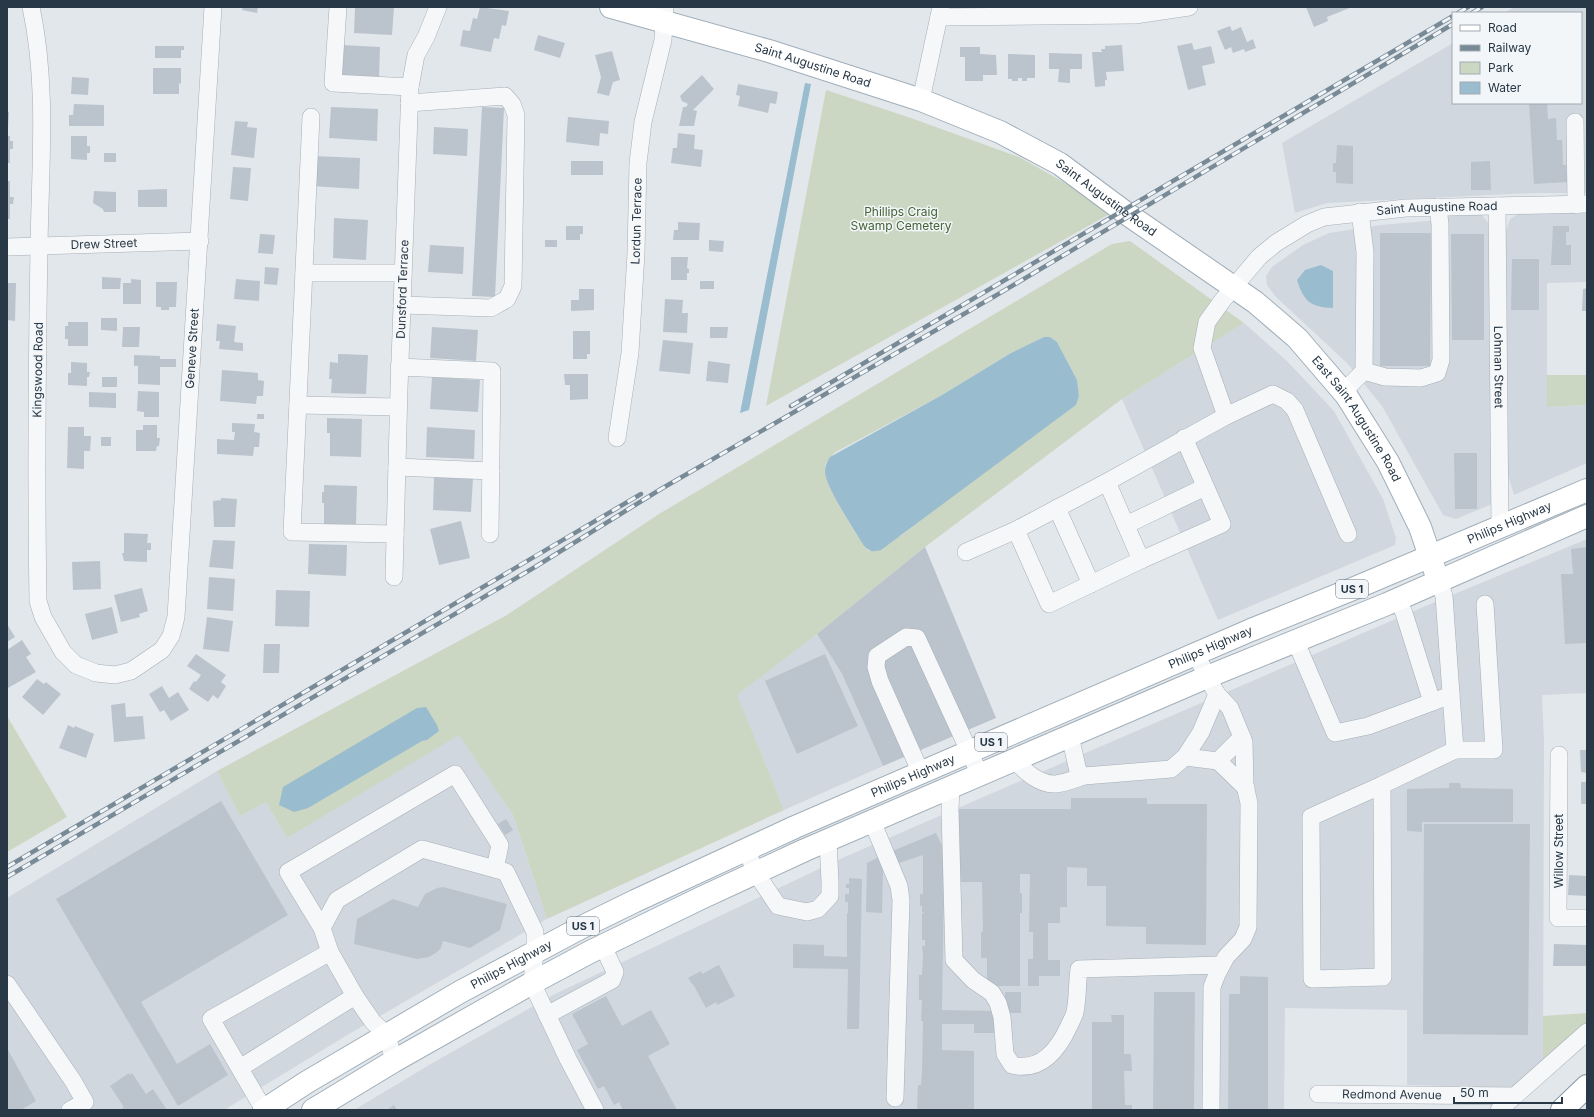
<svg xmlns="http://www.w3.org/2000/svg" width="1594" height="1117" viewBox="0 0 1594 1117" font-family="Inter,sans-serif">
<rect width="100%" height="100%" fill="#e2e7ec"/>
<path fill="#d0d7de" d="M 1514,7 L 1587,7 L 1587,193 L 1533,193 L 1327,203 L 1295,213 L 1282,143 L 1453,43 L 1453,103 L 1581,103 L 1581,13 L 1504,13 Z
M 1547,212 L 1587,213 L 1587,282 L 1547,283 L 1547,407 L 1587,405 L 1587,463 L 1514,495 L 1506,468 L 1502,278 L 1506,231 L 1510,219 L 1520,213 Z
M 1480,213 L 1491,226 L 1492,504 L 1456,519 L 1443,515 L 1382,406 L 1347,363 L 1276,297 L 1267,285 L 1266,276 L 1272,267 L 1303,245 L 1329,233 L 1381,225 L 1448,219 L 1449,215 Z
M 1244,323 L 1287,361 L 1334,411 L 1383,499 L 1396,538 L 1395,545 L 1218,620 L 1122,399 Z
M 1587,539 L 1587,693 L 1542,695 L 1544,741 L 1543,1061 L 1515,1088 L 1407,1085 L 1407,1010 L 1285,1008 L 1284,1110 L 354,1110 L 436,1061 L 555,994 L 840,859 L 1428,605 Z
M 817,634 L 842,674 L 883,766 L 784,810 L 736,695 Z
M 459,734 L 513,815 L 547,919 L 349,1034 L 224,1110 L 7,1110 L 7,898 L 217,771 L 240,816 L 266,802 L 287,838 Z"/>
<path fill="#cbd7c2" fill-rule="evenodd" d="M 826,90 L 911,118 L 1019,157 L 1115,211 L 766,406 Z
M 1130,241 L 1244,323 L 1122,399 L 925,547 L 817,634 L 737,695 L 784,810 L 547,919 L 513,815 L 459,735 L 287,838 L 266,802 L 240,816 L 217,771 L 507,615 L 659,514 L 1112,244 ZM 1044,337 L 1050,337 L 1057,342 L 1077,380 L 1079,396 L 1076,405 L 940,505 L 902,535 L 869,551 L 864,546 C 854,530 820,481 826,463 C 828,460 832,456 834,453 L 942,395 L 1011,353 Z
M 1547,375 L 1587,375 L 1587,405 L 1547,407 Z
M 7,716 L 67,817 L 7,852 Z
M 1587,1013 L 1587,1024 L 1543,1061 L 1543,1016 Z"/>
<path fill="#99bccf" d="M 805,83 L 811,84 L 749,410 L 740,413 Z
M 1321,265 L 1333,271 L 1333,308 C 1311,307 1304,302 1297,280 L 1305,270 Z
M 1044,337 L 1050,337 L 1057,342 L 1077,380 L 1079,396 L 1076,405 L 881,550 C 873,552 870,552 864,546 C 855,531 826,488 825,472 C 825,466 827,461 830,457 L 942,395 L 1011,353 Z
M 426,707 L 437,725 L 439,731 L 427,740 L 422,741 L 308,808 L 294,812 L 279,805 L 283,787 L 417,708 Z"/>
<path fill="#bbc4cc" d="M 243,7 L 258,7 L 257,13 L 242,10 Z
M 355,7 L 394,7 L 392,35 L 354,33 Z
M 480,7 L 509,11 L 506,26 L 502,25 L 499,39 L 494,38 L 491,52 L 460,46 L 463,30 L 470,31 L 473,18 L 477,19 Z
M 1306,7 L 1352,7 L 1327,17 L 1328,21 L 1314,27 Z
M 1230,26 L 1232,31 L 1241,27 L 1247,42 L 1253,39 L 1256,48 L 1245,52 L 1244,49 L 1233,53 L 1231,47 L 1225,50 L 1217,31 Z
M 538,35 L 565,43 L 560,58 L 534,50 Z
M 1192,43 L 1194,50 L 1211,46 L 1215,63 L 1202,66 L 1206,85 L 1188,90 L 1177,46 Z
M 342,45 L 380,47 L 379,79 L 340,76 Z
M 1122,45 L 1124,71 L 1106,72 L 1107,80 L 1105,80 L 1105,86 L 1095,87 L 1092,52 L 1102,52 L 1101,49 L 1105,49 L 1105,46 Z
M 155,46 L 184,46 L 184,50 L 181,50 L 181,58 L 155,58 Z
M 960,47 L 980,47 L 980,54 L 996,55 L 997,75 L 983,75 L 983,81 L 965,81 L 965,57 L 960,57 Z
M 612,51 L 620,80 L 613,82 L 609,96 L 597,93 L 601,77 L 595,55 Z
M 1049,53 L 1082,54 L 1082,69 L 1070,69 L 1070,83 L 1058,82 L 1059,69 L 1049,69 Z
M 1008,54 L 1035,55 L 1035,78 L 1027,78 L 1027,81 L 1022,81 L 1022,78 L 1018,78 L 1018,81 L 1012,81 L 1012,79 L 1008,79 Z
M 153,68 L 181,68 L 181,84 L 179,83 L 179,94 L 153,94 Z
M 702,75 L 714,89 L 693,110 L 697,111 L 694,126 L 679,126 L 683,107 L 686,107 L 688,104 L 682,101 L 680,96 Z
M 72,77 L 89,78 L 88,95 L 71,94 Z
M 738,84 L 778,92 L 776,104 L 770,103 L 768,113 L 738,106 L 740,96 L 736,95 Z
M 1529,103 L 1547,103 L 1548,119 L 1556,118 L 1557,140 L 1562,140 L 1563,165 L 1566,165 L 1567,182 L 1534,184 Z
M 74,104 L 104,105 L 104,126 L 69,126 L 69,115 L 73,115 Z
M 331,107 L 378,109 L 377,141 L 329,138 Z
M 482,107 L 504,108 L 495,297 L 472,296 Z
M 7,112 L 9,112 L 8,129 L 7,129 Z
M 568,117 L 609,121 L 608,134 L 600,133 L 599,146 L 566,142 Z
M 235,121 L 248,122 L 247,127 L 257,128 L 254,158 L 231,155 Z
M 434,127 L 468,129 L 467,156 L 433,154 Z
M 678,133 L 695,135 L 694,149 L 703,150 L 701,167 L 671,163 L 673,148 L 677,148 Z
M 7,136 L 10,136 L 10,141 L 13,141 L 13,149 L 10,149 L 10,163 L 7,163 Z
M 71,136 L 87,136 L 87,146 L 90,146 L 90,153 L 87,153 L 87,160 L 71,159 Z
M 1337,145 L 1353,146 L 1353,184 L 1336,183 L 1336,172 L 1333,172 L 1333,163 L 1336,163 Z
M 104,153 L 116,153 L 116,162 L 104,162 Z
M 313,156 L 360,158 L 359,189 L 311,186 Z
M 571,161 L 603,161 L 603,175 L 571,175 Z
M 1490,161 L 1491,190 L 1471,190 L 1471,162 Z
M 233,167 L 251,168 L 248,201 L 230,199 Z
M 7,181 L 10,181 L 10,197 L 14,197 L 13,204 L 10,204 L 10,219 L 7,219 Z
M 167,189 L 167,207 L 138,207 L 138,190 Z
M 94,191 L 116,192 L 116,212 L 104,212 L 103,209 L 93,203 Z
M 334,218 L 368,220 L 366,260 L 333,258 Z
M 678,222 L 700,223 L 699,240 L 673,240 L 674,230 L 678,230 Z
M 566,226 L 583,226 L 583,234 L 580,234 L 580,240 L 566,240 Z
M 1553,226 L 1569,226 L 1569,232 L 1566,232 L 1566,245 L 1571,245 L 1571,265 L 1551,265 Z
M 1380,233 L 1431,233 L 1430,366 L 1380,366 Z
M 260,234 L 275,235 L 273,254 L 258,253 Z
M 1451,234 L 1484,234 L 1484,340 L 1452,340 Z
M 545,240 L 557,240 L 557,247 L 545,247 Z
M 709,240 L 724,241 L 723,252 L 709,251 Z
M 430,245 L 464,247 L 463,274 L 428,272 Z
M 671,257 L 688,257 L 687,268 L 689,269 L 689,273 L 687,273 L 687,280 L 671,280 Z
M 1512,259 L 1539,259 L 1539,310 L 1511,310 Z
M 265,267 L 279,268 L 277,285 L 264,284 Z
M 102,277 L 121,278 L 120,289 L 102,289 Z
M 131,279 L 141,280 L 141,304 L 123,304 L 123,283 L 131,283 Z
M 236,279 L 260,281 L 259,301 L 234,299 Z
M 700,281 L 714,281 L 714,289 L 700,289 Z
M 156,282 L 177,282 L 176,307 L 169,307 L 169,310 L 161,310 L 161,307 L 156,307 Z
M 7,283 L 16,283 L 15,321 L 7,320 Z
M 1587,288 L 1587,311 L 1582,311 L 1583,289 Z
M 579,289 L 594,289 L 594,310 L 571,311 L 571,300 L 579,300 Z
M 665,299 L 683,300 L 682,313 L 688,313 L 687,333 L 663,332 Z
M 101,318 L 117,318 L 117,331 L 101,330 Z
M 68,322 L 88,322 L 88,346 L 68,346 L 68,339 L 65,339 L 65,326 L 68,326 Z
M 217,324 L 236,326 L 234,342 L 243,343 L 243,351 L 219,349 L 220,341 L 216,341 Z
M 123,327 L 140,327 L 139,347 L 122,347 Z
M 432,327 L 478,330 L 476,361 L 430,358 Z
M 710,327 L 728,327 L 727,338 L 710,338 Z
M 573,331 L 590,331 L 590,354 L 587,354 L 587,359 L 573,359 Z
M 663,340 L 693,343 L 690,374 L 659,371 Z
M 338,354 L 368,355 L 366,394 L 331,393 L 332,379 L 329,379 L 330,362 L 338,363 Z
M 134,355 L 160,356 L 160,359 L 176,359 L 176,367 L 160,367 L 160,385 L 138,384 L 138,366 L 134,366 Z
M 708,361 L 730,364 L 728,383 L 706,381 Z
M 71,362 L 87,363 L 87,372 L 90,372 L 89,377 L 87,377 L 87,386 L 68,385 L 68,373 L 71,373 Z
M 222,370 L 258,373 L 258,380 L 264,381 L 263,396 L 257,396 L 256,404 L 220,401 Z
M 564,374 L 588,374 L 588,399 L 570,400 L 570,385 L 565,385 Z
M 102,377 L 117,377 L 117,387 L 102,387 Z
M 432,377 L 480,380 L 478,412 L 430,409 Z
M 138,391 L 159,392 L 159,417 L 144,417 L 144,412 L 137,411 Z
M 89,392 L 116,393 L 116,408 L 89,407 Z
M 257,414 L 264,414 L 264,419 L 257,419 Z
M 327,418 L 362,419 L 361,457 L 330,456 L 330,433 L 327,433 Z
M 232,423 L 255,424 L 254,432 L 260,433 L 259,447 L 254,447 L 253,456 L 217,454 L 217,439 L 234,440 L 235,432 L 232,432 Z
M 143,425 L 157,425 L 157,438 L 160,438 L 159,446 L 157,446 L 156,451 L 136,451 L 136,430 L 143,430 Z
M 68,427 L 84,427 L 84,436 L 91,436 L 90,451 L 84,451 L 84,469 L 67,468 Z
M 427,427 L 475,430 L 474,459 L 426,457 Z
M 101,437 L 111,437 L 111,446 L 101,446 Z
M 1454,453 L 1477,453 L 1477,509 L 1455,509 Z
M 434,477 L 473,478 L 471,512 L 433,510 Z
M 324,485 L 357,486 L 356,524 L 324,524 L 324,503 L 322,503 L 322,492 L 324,492 Z
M 221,498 L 237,499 L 235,527 L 214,527 L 213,501 L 221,500 Z
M 461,521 L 470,558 L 439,565 L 430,529 Z
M 124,533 L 148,534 L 147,543 L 151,543 L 151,550 L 147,550 L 147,562 L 124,561 L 122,553 L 124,553 Z
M 213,540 L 235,541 L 233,569 L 209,567 Z
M 309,544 L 347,545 L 346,576 L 308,574 Z
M 925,547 L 996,718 L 883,766 L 842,674 L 817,634 Z
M 1587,547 L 1587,643 L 1565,644 L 1561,574 L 1573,574 L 1571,549 Z
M 100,561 L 101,589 L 73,590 L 72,562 Z
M 209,577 L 235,579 L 233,611 L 207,609 Z
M 142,588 L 148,611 L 139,614 L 140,617 L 121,622 L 114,595 Z
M 276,590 L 310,591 L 309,627 L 275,626 Z
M 112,607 L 118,633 L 92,640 L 85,614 Z
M 207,617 L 233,621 L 229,652 L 203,649 Z
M 7,624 L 15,637 L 7,642 Z
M 22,640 L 31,654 L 26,657 L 36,672 L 8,688 L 7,650 Z
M 264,644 L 280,644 L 279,673 L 263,673 Z
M 196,654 L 226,675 L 221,682 L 226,686 L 218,699 L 213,695 L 208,702 L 189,689 L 194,681 L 196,682 L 201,675 L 187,666 Z
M 825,654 L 858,726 L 797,754 L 765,681 Z
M 37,679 L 44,684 L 46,682 L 61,694 L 43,715 L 22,697 Z
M 162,686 L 169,698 L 178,692 L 189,710 L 171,721 L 164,710 L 160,712 L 149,694 Z
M 125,703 L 126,717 L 143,716 L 145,739 L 114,742 L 111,705 Z
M 68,725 L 74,728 L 75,726 L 94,734 L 86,758 L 59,748 Z
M 1580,750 L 1587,750 L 1587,773 L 1581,772 Z
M 1581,782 L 1587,782 L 1587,804 L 1581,804 Z
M 1449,783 L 1460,783 L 1461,788 L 1513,789 L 1513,822 L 1422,822 L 1422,832 L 1407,831 L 1407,789 L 1449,788 Z
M 1071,798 L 1147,798 L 1147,804 L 1207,804 L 1206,945 L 1146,944 L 1146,927 L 1106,926 L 1106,886 L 1087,886 L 1087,868 L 1067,867 L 1067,907 L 1060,907 L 1060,923 L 1048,923 L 1048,960 L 1060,960 L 1060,976 L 1039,976 L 1039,986 L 1028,986 L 1028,959 L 1033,959 L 1033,932 L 1029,932 L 1030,874 L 1020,874 L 1020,893 L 1022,893 L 1022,913 L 1020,913 L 1020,986 L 987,986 L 987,958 L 981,958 L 981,932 L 983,932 L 982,882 L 959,882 L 959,809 L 1071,809 Z
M 221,801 L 288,915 L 141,1002 L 177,1064 L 210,1044 L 228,1075 L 178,1106 L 56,899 Z
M 506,819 L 513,830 L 505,835 L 498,824 Z
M 1424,824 L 1530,824 L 1528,1035 L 1423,1034 Z
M 936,833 L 943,848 L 944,882 L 942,1010 L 996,1011 L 996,1019 L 994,1019 L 994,1033 L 974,1033 L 974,1024 L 942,1024 L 942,1050 L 974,1051 L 974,1110 L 919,1110 L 917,1108 L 918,1085 L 921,1085 L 922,1073 L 923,1021 L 921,1021 L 922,1000 L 919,1000 L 919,975 L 922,975 L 923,955 L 922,946 L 925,946 L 925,940 L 922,940 L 922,914 L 924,912 L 922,912 L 922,906 L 920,906 L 920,894 L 923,894 L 923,855 L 896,864 L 890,852 Z
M 881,856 L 887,869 L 883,870 L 882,913 L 866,912 L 867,863 Z
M 1569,875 L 1587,876 L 1587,896 L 1568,895 Z
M 849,878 L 862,879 L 859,1029 L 847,1029 L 848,969 L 793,968 L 793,944 L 824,945 L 824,956 L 847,957 L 847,913 L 848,913 L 848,902 L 845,902 L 845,894 L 849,894 L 849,888 L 846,888 L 846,884 L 849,884 Z
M 443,887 L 507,904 L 500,930 L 470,948 L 443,941 L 441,948 L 437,952 L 429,957 L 417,959 L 354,944 L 357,919 L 393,899 L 418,907 L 425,894 L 437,888 Z
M 1554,944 L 1587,945 L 1587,966 L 1553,966 Z
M 719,965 L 735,996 L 717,1005 L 716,1002 L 706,1008 L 693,984 L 692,984 L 688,978 L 701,971 L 702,974 Z
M 1240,976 L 1268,977 L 1268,1110 L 1228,1110 L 1229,994 L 1240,994 Z
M 1005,992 L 1021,992 L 1021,1013 L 1005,1013 Z
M 1154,992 L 1195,992 L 1194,1110 L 1153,1110 Z
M 606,996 L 622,1026 L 651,1010 L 670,1044 L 648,1056 L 677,1110 L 623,1110 L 619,1102 L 614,1105 L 604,1086 L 598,1089 L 577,1050 L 588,1044 L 572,1014 Z
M 1111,1015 L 1124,1015 L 1124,1054 L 1131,1054 L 1132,1071 L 1124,1071 L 1125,1105 L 1132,1105 L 1132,1110 L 1092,1110 L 1092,1022 L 1112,1022 Z
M 7,1048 L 36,1101 L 21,1110 L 7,1110 Z
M 129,1073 L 130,1075 L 132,1073 L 146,1094 L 153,1089 L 167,1110 L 120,1110 L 124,1107 L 110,1086 Z
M 394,1105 L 397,1110 L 387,1110 Z"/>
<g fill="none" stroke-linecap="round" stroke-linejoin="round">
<g stroke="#a6afb7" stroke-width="18">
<g id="minor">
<path id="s1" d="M 31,7 C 48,86 40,167 39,248 C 37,366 36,483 38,601 L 43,617 L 63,652 L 76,665 L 96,673 L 115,675 L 131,671 L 162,650 L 171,636 L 176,617 L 213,7"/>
<path d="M 338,7 L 333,83 L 410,87"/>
<path d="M 939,17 L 1135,15 L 1189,7"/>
<path d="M 921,100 L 941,7"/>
<path d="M 311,117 L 292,532 L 395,534"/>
<path d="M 1575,122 L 1576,205"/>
<path id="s2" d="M 1497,206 L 1500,527"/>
<path id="s3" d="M 7,247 L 200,241"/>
<path d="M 304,273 L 403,273"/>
<path d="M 402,305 L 491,308 L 507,299 L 513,286 L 516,115 L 512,104 L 505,96 L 409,103"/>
<path d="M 399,367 L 492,371 L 490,534"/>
<path d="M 1364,371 L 1385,377 L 1421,378 L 1437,373 L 1441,360 L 1440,224 L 1438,207"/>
<path d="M 1343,392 L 1364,371 L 1365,252 L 1360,212"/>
<path d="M 298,405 L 398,407"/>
<path d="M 1226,416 L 1273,394 L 1287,401 L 1295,410 L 1348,534"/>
<path id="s4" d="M 617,438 L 630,353 L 636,253 L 638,163 L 643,122 L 663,40 L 665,7"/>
<path d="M 397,467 L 491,471"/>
<path id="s5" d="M 1107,482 L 1141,560 L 1049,604 L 1016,530 L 1107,482 L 1226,416 L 1202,348 L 1207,322 L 1222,301 L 1259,257 L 1276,243 L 1307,224 L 1324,217 L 1406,208 L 1587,204"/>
<path d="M 1057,508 L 1091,584"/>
<path d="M 1126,525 L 1205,487"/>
<path d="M 966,552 L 1016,530"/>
<path d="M 1141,560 L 1222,524 L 1184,438"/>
<path id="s6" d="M 394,577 L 399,389 L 410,87 L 416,55 L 426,37 L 438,7"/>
<path d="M 1398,600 L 1404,613 L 1432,702"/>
<path d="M 1296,642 L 1335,733 L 1368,726 L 1451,695"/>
<path d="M 1196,654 L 1207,677 L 1217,694 L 1230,708 L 1244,742 L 1245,786 L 1249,803 L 1248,927 L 1243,939 L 1226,957 L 1217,974 L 1212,987 L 1211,1110"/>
<path d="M 1070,736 L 1078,771 L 1084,776 L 1171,769 L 1185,757 L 1201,732 L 1217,694"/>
<path d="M 1455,750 L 1494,750 L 1485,604"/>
<path d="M 1559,755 L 1558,918 L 1587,918"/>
<path d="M 1185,757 L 1218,761 L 1246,788"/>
<path d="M 1014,760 C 1025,771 1039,785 1056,784 C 1065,783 1075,779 1084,776"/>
<path d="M 1218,761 L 1242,737"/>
<path d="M 921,773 L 880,681 L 876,667 L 877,656 L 906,637 L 917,638 L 980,775"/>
<path d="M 1382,785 L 1311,817 L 1312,979 L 1383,977 L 1382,785 L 1455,750 L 1444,596 L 1439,581"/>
<path d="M 951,787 L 950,809 L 954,960 L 973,980 L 992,993 L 998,1003 L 1002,1017 L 1005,1054 L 1012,1065 C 1041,1072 1058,1050 1069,1026 C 1071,1021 1074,1017 1075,1012 C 1078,998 1077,983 1079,969 L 1221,965"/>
<path d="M 872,821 L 899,886 L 901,900 L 895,1098"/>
<path d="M 746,849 L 756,873 L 778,906 L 807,912 L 818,909 L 830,896 L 830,882 L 828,840"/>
<path d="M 322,928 L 288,872 L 455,774 L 500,845 L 495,869"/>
<path d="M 7,984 L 73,1081 L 85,1102 L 70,1110"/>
<path d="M 547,1015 L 612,980 L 615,972 L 603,946"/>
<path d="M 394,1061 L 387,1035 L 373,1022 L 355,996 L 330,952 L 322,928 L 337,900 L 422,849 L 506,872 L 535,932 L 535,951 L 532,983 L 568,1059 L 595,1110"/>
<path d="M 240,1068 L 355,996"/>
<path id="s7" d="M 1318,1094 L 1515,1096"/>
<path d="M 264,1110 L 211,1019 L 330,952"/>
<path d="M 1499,1110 L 1587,1032"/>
</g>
</g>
<g stroke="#a0aeb9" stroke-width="24">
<g id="major">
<path id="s8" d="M 611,7 L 769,51 L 921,100 L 1000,132 L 1060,164 L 1130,216 L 1255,302 L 1297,338 L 1346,395 L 1388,462 L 1420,527 L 1435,571"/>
<path id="s9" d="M 264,1110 L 307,1082 L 460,992 L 586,925 L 635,901 L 795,827 L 1251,630 L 1355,588 L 1587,490"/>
<path d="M 313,1110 L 394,1061 L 532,983 L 590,952 L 701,898 L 805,850 L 1014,760 L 1207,677 L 1387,604 L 1587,516"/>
</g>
</g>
<g stroke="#8897a4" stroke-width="24">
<path id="highway" d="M 1562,1110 L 1587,1086"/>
</g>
<use href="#minor" stroke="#f5f7f9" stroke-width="17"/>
<use href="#major" stroke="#fff" stroke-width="22"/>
<use href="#highway" stroke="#fff" stroke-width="22"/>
<g stroke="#798a97" stroke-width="4.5">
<path id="rail" d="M 1458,13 L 1468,7
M 1472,13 L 1482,7
M 791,406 L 1453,16
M 7,867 L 641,494
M 7,877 L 535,567 L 661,489 L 995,296 L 1453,24"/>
</g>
<use href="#rail" stroke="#f2f6f9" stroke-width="3" stroke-dasharray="9" stroke-linecap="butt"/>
</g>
<g text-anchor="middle" stroke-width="3" stroke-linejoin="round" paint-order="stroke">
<g fill="#f2f6f9" stroke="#65717c" stroke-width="1">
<rect x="1336" y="580" width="32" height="18" rx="3"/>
<rect x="975" y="733" width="32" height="18" rx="3"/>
<rect x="567" y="917" width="32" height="18" rx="3"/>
</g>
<g font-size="11" font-weight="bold" fill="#283846">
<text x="1352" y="593">US 1</text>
<text x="991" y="746">US 1</text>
<text x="583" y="930">US 1</text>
</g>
<g font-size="12" fill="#283846" stroke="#f2f6f9">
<text dy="4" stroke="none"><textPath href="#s8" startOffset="210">Saint Augustine Road</textPath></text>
<text dy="4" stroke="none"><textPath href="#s8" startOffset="534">Saint Augustine Road</textPath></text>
<text dy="4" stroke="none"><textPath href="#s5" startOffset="879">Saint Augustine Road</textPath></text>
<text dy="4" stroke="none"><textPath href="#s4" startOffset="218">Lordun Terrace</textPath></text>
<text dy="4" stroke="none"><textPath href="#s3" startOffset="97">Drew Street</textPath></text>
<text dy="4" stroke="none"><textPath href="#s6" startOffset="288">Dunsford Terrace</textPath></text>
<text dy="4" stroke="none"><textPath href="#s1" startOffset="1070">Geneve Street</textPath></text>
<text dy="4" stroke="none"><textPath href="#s2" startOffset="161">Lohman Street</textPath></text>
<text transform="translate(38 370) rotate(-89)" y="4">Kingswood Road</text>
<text dy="4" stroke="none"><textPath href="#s8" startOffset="872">East Saint Augustine Road</textPath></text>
<text dy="4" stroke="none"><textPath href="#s9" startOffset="1379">Philips Highway</textPath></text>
<text dy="4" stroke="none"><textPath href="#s9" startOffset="1055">Philips Highway</textPath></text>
<text dy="4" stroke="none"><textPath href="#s9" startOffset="731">Philips Highway</textPath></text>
<text transform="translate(1559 851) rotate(-90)" y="4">Willow Street</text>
<text dy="4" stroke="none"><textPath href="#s9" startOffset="287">Philips Highway</textPath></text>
<text dy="4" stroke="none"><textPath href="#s7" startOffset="74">Redmond Avenue</textPath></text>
</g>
<g font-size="12" fill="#446334" stroke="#f2f6f9">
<text x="901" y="216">Phillips Craig<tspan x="901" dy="14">Swamp Cemetery</tspan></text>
</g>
</g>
<rect width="1594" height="1117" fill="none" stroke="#283846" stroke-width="16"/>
<rect x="1452" y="12" width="130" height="92" fill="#f2f6f9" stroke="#a1aab1"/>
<rect x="1460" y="25" width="20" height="6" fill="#ffffff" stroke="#a1aab1"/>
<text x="1488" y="32" font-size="12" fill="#283846">Road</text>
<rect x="1460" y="45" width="20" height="6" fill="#798a97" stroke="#a1aab1"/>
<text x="1488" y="52" font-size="12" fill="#283846">Railway</text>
<rect x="1460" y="62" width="20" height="12" fill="#cbd7c2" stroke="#a1aab1"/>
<text x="1488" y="72" font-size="12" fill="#283846">Park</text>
<rect x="1460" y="82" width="20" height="12" fill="#99bccf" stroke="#a1aab1"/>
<text x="1488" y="92" font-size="12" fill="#283846">Water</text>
<path d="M1454 1097v6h108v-6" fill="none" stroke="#283846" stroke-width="2"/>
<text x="1460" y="1097" font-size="12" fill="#283846" stroke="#f2f6f9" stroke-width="3" paint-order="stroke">50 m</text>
</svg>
